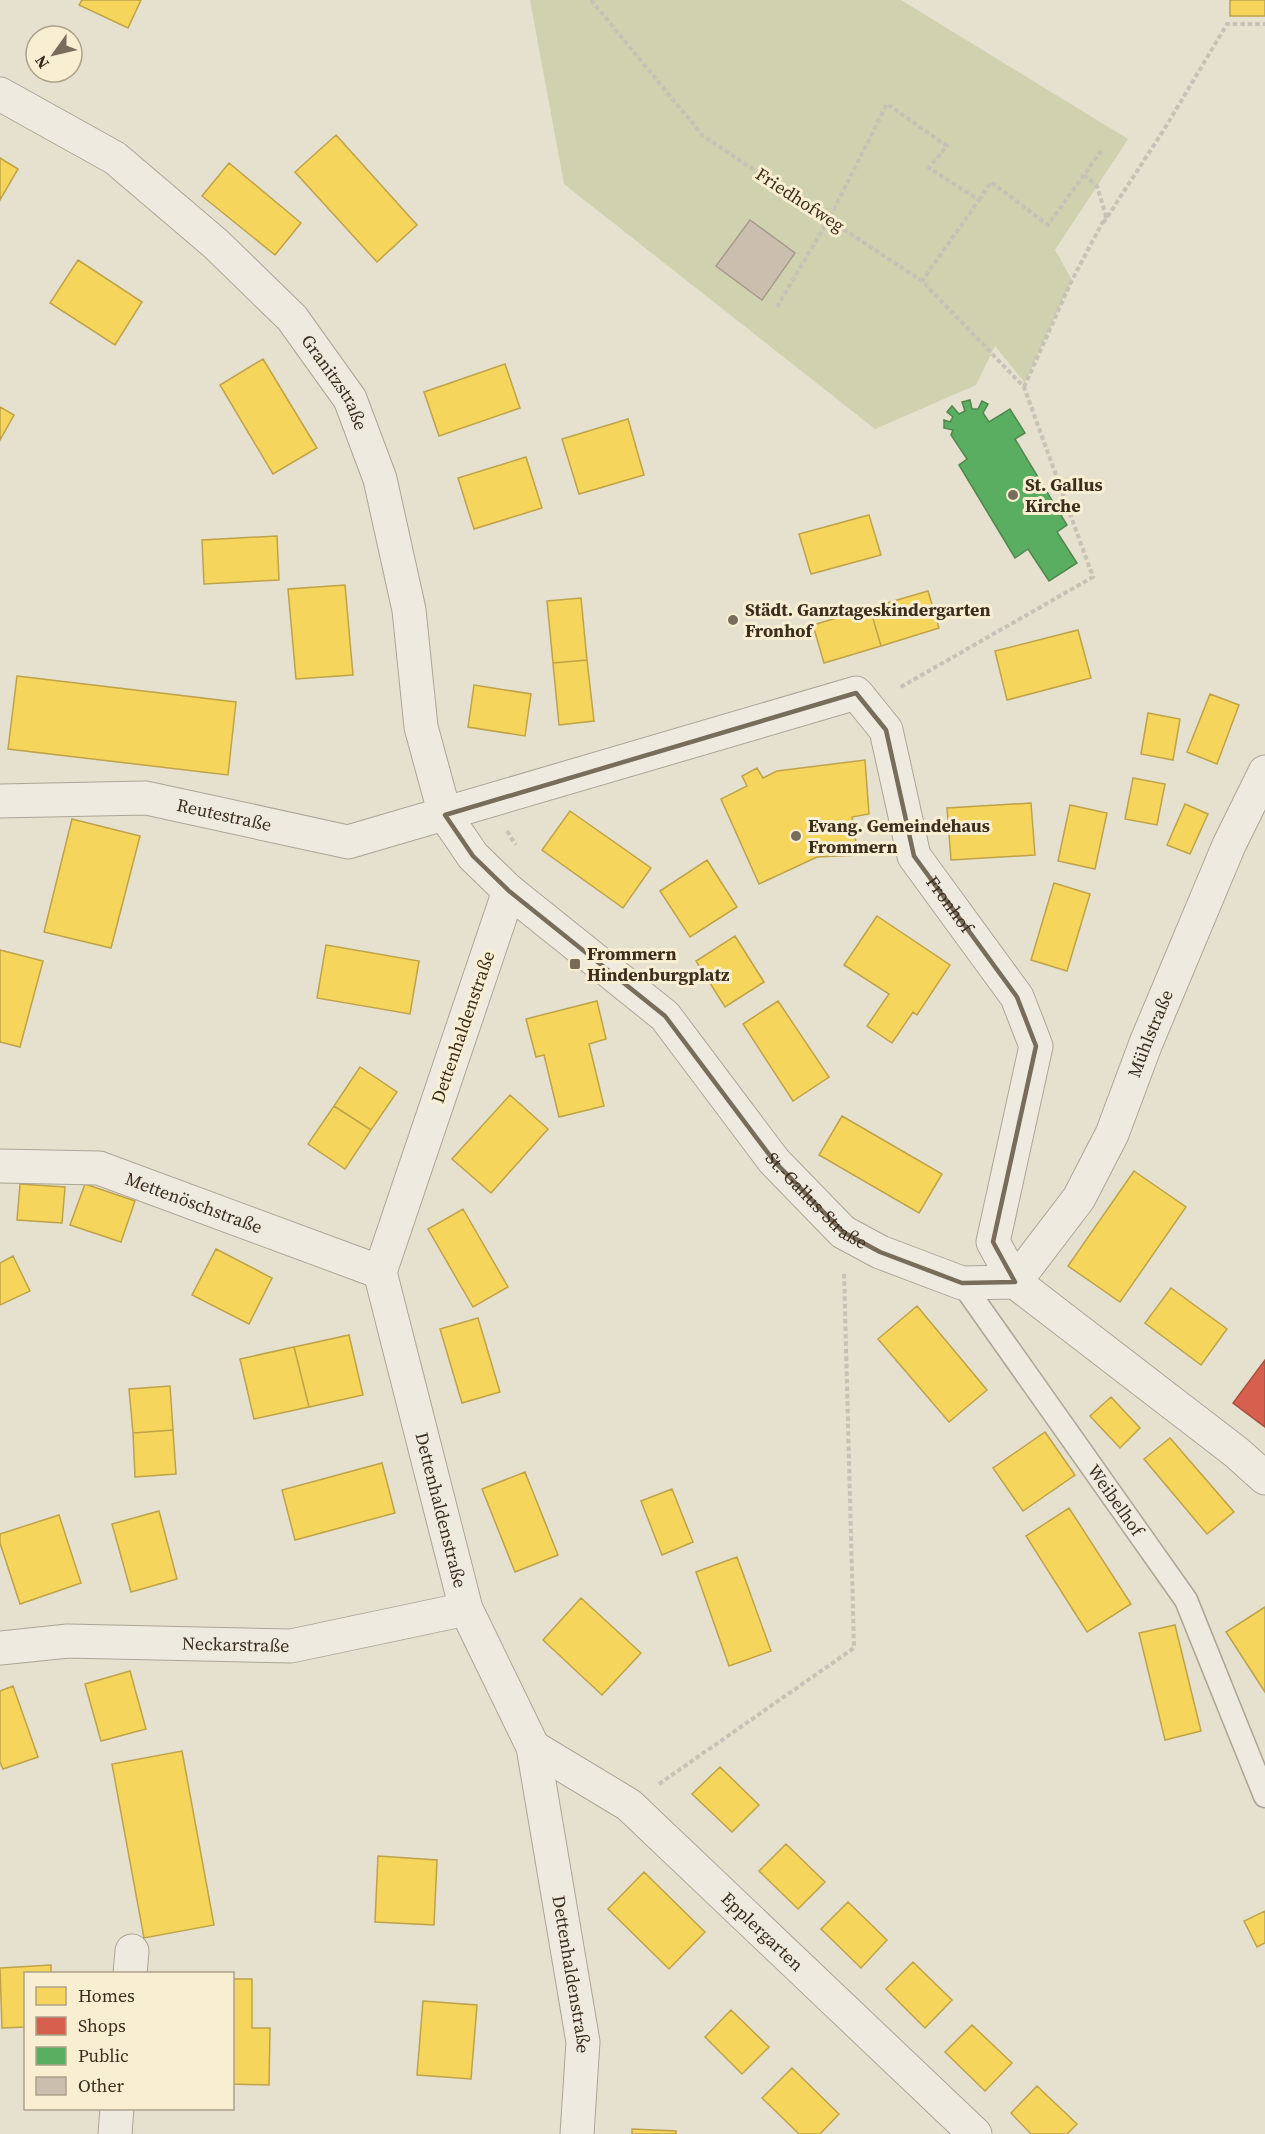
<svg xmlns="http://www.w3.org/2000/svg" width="1265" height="2134" viewBox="0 0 1265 2134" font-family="'Source Serif 4',serif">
<rect width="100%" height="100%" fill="#e6e0ce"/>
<path fill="#cfd1af" d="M 530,0 L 901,0 L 1128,139 L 1055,250 L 1072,280 L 1025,383 L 995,346 L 976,385 L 875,429 L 564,184 Z"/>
<path fill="#f6d55c" stroke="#bea349" stroke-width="1.5" d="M 82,0 L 141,0 L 128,28 L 79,5 Z
M 1230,0 L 1265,0 L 1265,16 L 1230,16 Z
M 336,135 L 417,225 L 377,262 L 295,172 Z
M 0,158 L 18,169 L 0,200 Z
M 229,163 L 301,223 L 275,255 L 202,196 Z
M 78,260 L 142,302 L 115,345 L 50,303 Z
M 263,359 L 317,448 L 273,474 L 220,385 Z
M 505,364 L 520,408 L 439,436 L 424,392 Z
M 0,407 L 14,415 L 0,440 Z
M 628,419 L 644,475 L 579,494 L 562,439 Z
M 526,457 L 542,508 L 474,529 L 458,478 Z
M 869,515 L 881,555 L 811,574 L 799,534 Z
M 277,536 L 279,580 L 204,584 L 202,540 Z
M 345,585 L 353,675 L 296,679 L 288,589 Z
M 928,591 L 939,628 L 881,646 L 870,608 Z
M 581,598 L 587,660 L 553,663 L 547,601 Z
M 870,608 L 881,646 L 824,663 L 813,625 Z
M 1078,630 L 1091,678 L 1007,700 L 995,651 Z
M 587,660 L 594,721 L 559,725 L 553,663 Z
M 17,676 L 236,702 L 228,775 L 8,749 Z
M 474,685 L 531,694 L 525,736 L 468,727 Z
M 1210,694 L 1239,705 L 1217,764 L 1187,752 Z
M 1148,713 L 1180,719 L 1173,760 L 1141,754 Z
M 865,760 L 869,814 L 852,817 L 858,855 L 817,857 L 759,884 L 721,799 L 747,786 L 742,776 L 757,768 L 763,778 L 777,771 Z
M 1133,778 L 1165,784 L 1157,825 L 1125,819 Z
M 1031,803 L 1035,855 L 951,860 L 947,808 Z
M 1185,804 L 1208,814 L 1190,854 L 1167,845 Z
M 1070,805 L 1107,813 L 1095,869 L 1058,861 Z
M 570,811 L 651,868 L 623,908 L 542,850 Z
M 72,819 L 140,836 L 111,948 L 44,932 Z
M 707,860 L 737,907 L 690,937 L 660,891 Z
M 1054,883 L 1090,894 L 1067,971 L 1031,960 Z
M 877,916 L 950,965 L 917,1015 L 913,1012 L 892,1043 L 867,1026 L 889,994 L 844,965 Z
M 735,936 L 764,982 L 725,1007 L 696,961 Z
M 326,945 L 419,961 L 410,1014 L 317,998 Z
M 0,950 L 43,961 L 20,1047 L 0,1042 Z
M 597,1001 L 606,1039 L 589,1044 L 604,1106 L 559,1117 L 544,1055 L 536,1057 L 526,1019 Z
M 778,1001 L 829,1077 L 793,1101 L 743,1024 Z
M 360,1067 L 397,1092 L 371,1130 L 334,1106 Z
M 510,1095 L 548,1129 L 491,1193 L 452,1159 Z
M 334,1106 L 371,1130 L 345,1169 L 308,1144 Z
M 842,1116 L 942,1174 L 919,1213 L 819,1155 Z
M 1134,1171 L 1186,1207 L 1120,1302 L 1068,1266 Z
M 20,1184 L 65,1187 L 62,1223 L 17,1220 Z
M 85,1184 L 135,1201 L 121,1242 L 70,1225 Z
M 463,1209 L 508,1287 L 473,1307 L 428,1229 Z
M 216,1249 L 272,1278 L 249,1324 L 192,1295 Z
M 13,1256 L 30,1291 L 0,1305 L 0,1263 Z
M 1171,1288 L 1227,1329 L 1201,1365 L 1145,1323 Z
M 917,1306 L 987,1390 L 949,1422 L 878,1339 Z
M 478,1318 L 500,1392 L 462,1403 L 440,1329 Z
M 349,1335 L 363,1395 L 309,1407 L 294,1347 Z
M 294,1347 L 309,1407 L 254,1419 L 240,1359 Z
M 170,1386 L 173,1430 L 133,1433 L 129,1389 Z
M 1111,1397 L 1140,1428 L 1120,1448 L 1090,1416 Z
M 173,1430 L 176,1474 L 135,1477 L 133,1433 Z
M 1045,1432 L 1075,1475 L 1023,1511 L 993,1468 Z
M 1170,1438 L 1234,1512 L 1207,1534 L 1144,1459 Z
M 382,1463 L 395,1513 L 295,1540 L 282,1490 Z
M 525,1472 L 558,1555 L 515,1572 L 482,1489 Z
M 672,1489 L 693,1542 L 662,1555 L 641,1501 Z
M 1069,1508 L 1131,1604 L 1087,1632 L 1026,1536 Z
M 159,1511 L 177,1579 L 131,1592 L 112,1524 Z
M 59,1515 L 81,1583 L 20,1604 L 0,1543 L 0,1534 Z
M 737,1557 L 771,1651 L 729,1666 L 696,1572 Z
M 581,1598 L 641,1653 L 602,1695 L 543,1640 Z
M 1265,1607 L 1265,1692 L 1226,1632 Z
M 1175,1625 L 1201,1731 L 1165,1740 L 1139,1633 Z
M 130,1671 L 146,1729 L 101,1741 L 85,1684 Z
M 13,1686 L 38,1757 L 3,1769 L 0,1762 L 0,1691 Z
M 182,1751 L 214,1925 L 144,1938 L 112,1764 Z
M 720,1767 L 759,1805 L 732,1832 L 692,1794 Z
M 786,1844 L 825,1882 L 798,1909 L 759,1871 Z
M 378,1856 L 437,1860 L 434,1925 L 375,1922 Z
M 644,1872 L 705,1932 L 669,1969 L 608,1909 Z
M 848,1902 L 887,1940 L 861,1968 L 821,1929 Z
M 1265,1911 L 1265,1943 L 1257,1947 L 1244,1921 Z
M 913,1962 L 952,2000 L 925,2028 L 886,1989 Z
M 51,1965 L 51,1974 L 26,1974 L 26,2027 L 2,2028 L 0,1968 Z
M 232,1979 L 252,1979 L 252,2028 L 270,2028 L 269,2085 L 232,2084 Z
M 423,2001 L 477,2005 L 471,2079 L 417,2075 Z
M 731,2010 L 769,2047 L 742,2074 L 705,2037 Z
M 972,2025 L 1012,2063 L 985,2091 L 945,2052 Z
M 792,2068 L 839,2114 L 820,2134 L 799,2134 L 762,2098 Z
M 1037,2086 L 1077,2124 L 1067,2134 L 1031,2134 L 1011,2113 Z
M 632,2129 L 676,2131 L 676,2134 L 632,2134 Z"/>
<path fill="#d6604d" stroke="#a8513f" stroke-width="1.5" d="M 1265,1360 L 1265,1427 L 1233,1403 Z"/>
<path fill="#5aae61" stroke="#51874d" stroke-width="1.5" d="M 970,400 L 972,409 L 978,409 L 982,401 L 988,404 L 983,413 L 989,422 L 1010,409 L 1025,433 L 1015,439 L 1067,525 L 1057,532 L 1077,563 L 1049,581 L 1028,549 L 1015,558 L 959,465 L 967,459 L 951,435 L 953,430 L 944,428 L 944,420 L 950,422 L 953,417 L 947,412 L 952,406 L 959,414 L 965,411 L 962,402 Z"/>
<path fill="#cabeae" stroke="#a79b8d" stroke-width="1.5" d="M 750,220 L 795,253 L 762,300 L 716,266 Z"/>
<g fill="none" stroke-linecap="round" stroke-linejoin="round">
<g stroke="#aca596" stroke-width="25">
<g id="lane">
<path id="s1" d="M 962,1283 L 1186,1600 L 1265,1796"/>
</g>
</g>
<g stroke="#aca596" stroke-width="35">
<g id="street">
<path id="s2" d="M 0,94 L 115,158 L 216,244 L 292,318 L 350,399 L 380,479 L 409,610 L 421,727 L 445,815 L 473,856 L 509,891 L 665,1016 L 774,1161 L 843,1232 L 880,1252 L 962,1283 L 1015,1282 L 1236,1452 L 1265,1478"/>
<path id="s3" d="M 0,801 L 146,798 L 348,842 L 856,693 L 886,730 L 914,856 L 1017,997 L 1036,1046 L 993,1242 L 1015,1282"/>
<path id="s4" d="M 509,891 L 380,1272 L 466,1609 L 533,1747 L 583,2042 L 577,2134"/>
<path id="s5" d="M 0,1166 L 99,1168 L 380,1272"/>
<path id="s6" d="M 1015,1282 L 1079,1198 L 1112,1134 L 1146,1043 L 1229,845 L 1265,772"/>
<path id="s7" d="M 0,1648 L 68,1641 L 291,1646 L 466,1609"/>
<path id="s8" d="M 533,1747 L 629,1805 L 975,2134"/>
<path d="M 130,1974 L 132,1951"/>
<path d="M 115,2134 L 117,2108"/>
</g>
</g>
<path stroke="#c7c1b6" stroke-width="4" stroke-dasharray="4.5 3" stroke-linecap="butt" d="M 591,0 L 703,136 L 922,281 L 1024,387 L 1093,577 L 899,688
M 1084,175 L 1097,186 L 1106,216
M 979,200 L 991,182 L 1048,225 L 1101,151
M 777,307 L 829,219 L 887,104 L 947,146 L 929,168 L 979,200 L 922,281
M 1024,387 L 1072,280 L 1106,216 L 1104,222 L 1165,128 L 1227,24 L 1265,24
M 507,831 L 516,845
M 659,1784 L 854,1648 L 844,1272"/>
<use href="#lane" stroke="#eeeae0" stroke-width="22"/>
<use href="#street" stroke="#eeeae0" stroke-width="33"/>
</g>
<path fill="none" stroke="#786c5b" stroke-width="4.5" stroke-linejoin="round" d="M 856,693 L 886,730 L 914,856 L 1017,997 L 1036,1046 L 993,1242 L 1015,1282 L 962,1283 L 880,1252 L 843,1232 L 774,1161 L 665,1016 L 509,891 L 473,856 L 445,815 Z"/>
<g fill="#786c5b" stroke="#f8efd3" stroke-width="2">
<circle cx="1013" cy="495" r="6"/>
<circle cx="733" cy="620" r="6"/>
<circle cx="796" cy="836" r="6"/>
<rect x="569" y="958" width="12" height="12" rx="3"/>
</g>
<g text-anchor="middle" stroke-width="6" stroke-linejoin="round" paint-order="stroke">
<g font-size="18" fill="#3c2d1d" stroke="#f8efd3">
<text transform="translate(800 200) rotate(33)" y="6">Friedhofweg</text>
<text dy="6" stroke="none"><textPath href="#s2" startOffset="448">Granitzstraße</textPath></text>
<text dy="6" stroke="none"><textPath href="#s3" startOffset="226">Reutestraße</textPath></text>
<text dy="6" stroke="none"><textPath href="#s3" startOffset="1119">Fronhof</textPath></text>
<text transform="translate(463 1027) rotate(-71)" y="6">Dettenhaldenstraße</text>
<text dy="6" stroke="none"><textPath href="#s6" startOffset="285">Mühlstraße</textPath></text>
<text dy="6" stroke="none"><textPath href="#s2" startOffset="1438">St.-Gallus-Straße</textPath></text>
<text dy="6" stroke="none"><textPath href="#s5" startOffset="200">Mettenöschstraße</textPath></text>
<text dy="6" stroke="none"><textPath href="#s1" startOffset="266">Weibelhof</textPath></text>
<text dy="6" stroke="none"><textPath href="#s4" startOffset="648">Dettenhaldenstraße</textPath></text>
<text dy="6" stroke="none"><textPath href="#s7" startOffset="236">Neckarstraße</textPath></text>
<text dy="6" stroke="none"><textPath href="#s8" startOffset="296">Epplergarten</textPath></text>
<text dy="6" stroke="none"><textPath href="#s4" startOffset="1134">Dettenhaldenstraße</textPath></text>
</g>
<g font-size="18" font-weight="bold" fill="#3c2d1d" stroke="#f8efd3" text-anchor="start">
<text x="1025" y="491">St. Gallus<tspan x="1025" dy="21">Kirche</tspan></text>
<text x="745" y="616">Städt. Ganztageskindergarten<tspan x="745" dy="21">Fronhof</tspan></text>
<text x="808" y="832">Evang. Gemeindehaus<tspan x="808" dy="21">Frommern</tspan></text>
<text x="587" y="960">Frommern<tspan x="587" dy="21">Hindenburgplatz</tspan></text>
</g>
</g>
<rect x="24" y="1972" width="210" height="138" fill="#f8efd3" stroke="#ada18a" stroke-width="1.5"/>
<rect x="36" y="1987" width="30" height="18" fill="#f6d55c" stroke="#ada18a" stroke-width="1.5"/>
<text x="78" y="2002" font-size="18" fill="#3c2d1d">Homes</text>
<rect x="36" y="2017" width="30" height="18" fill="#d6604d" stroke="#ada18a" stroke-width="1.5"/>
<text x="78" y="2032" font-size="18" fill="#3c2d1d">Shops</text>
<rect x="36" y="2047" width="30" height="18" fill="#5aae61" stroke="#ada18a" stroke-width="1.5"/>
<text x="78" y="2062" font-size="18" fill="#3c2d1d">Public</text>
<rect x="36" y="2077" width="30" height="18" fill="#cabeae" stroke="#ada18a" stroke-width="1.5"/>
<text x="78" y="2092" font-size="18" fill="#3c2d1d">Other</text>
<g transform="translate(54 54) rotate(236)"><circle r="28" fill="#f8efd3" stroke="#ada18a" stroke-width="1.5"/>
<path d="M0-4.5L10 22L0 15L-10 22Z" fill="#786c5b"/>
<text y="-9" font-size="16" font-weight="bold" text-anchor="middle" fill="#3c2d1d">N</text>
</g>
</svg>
